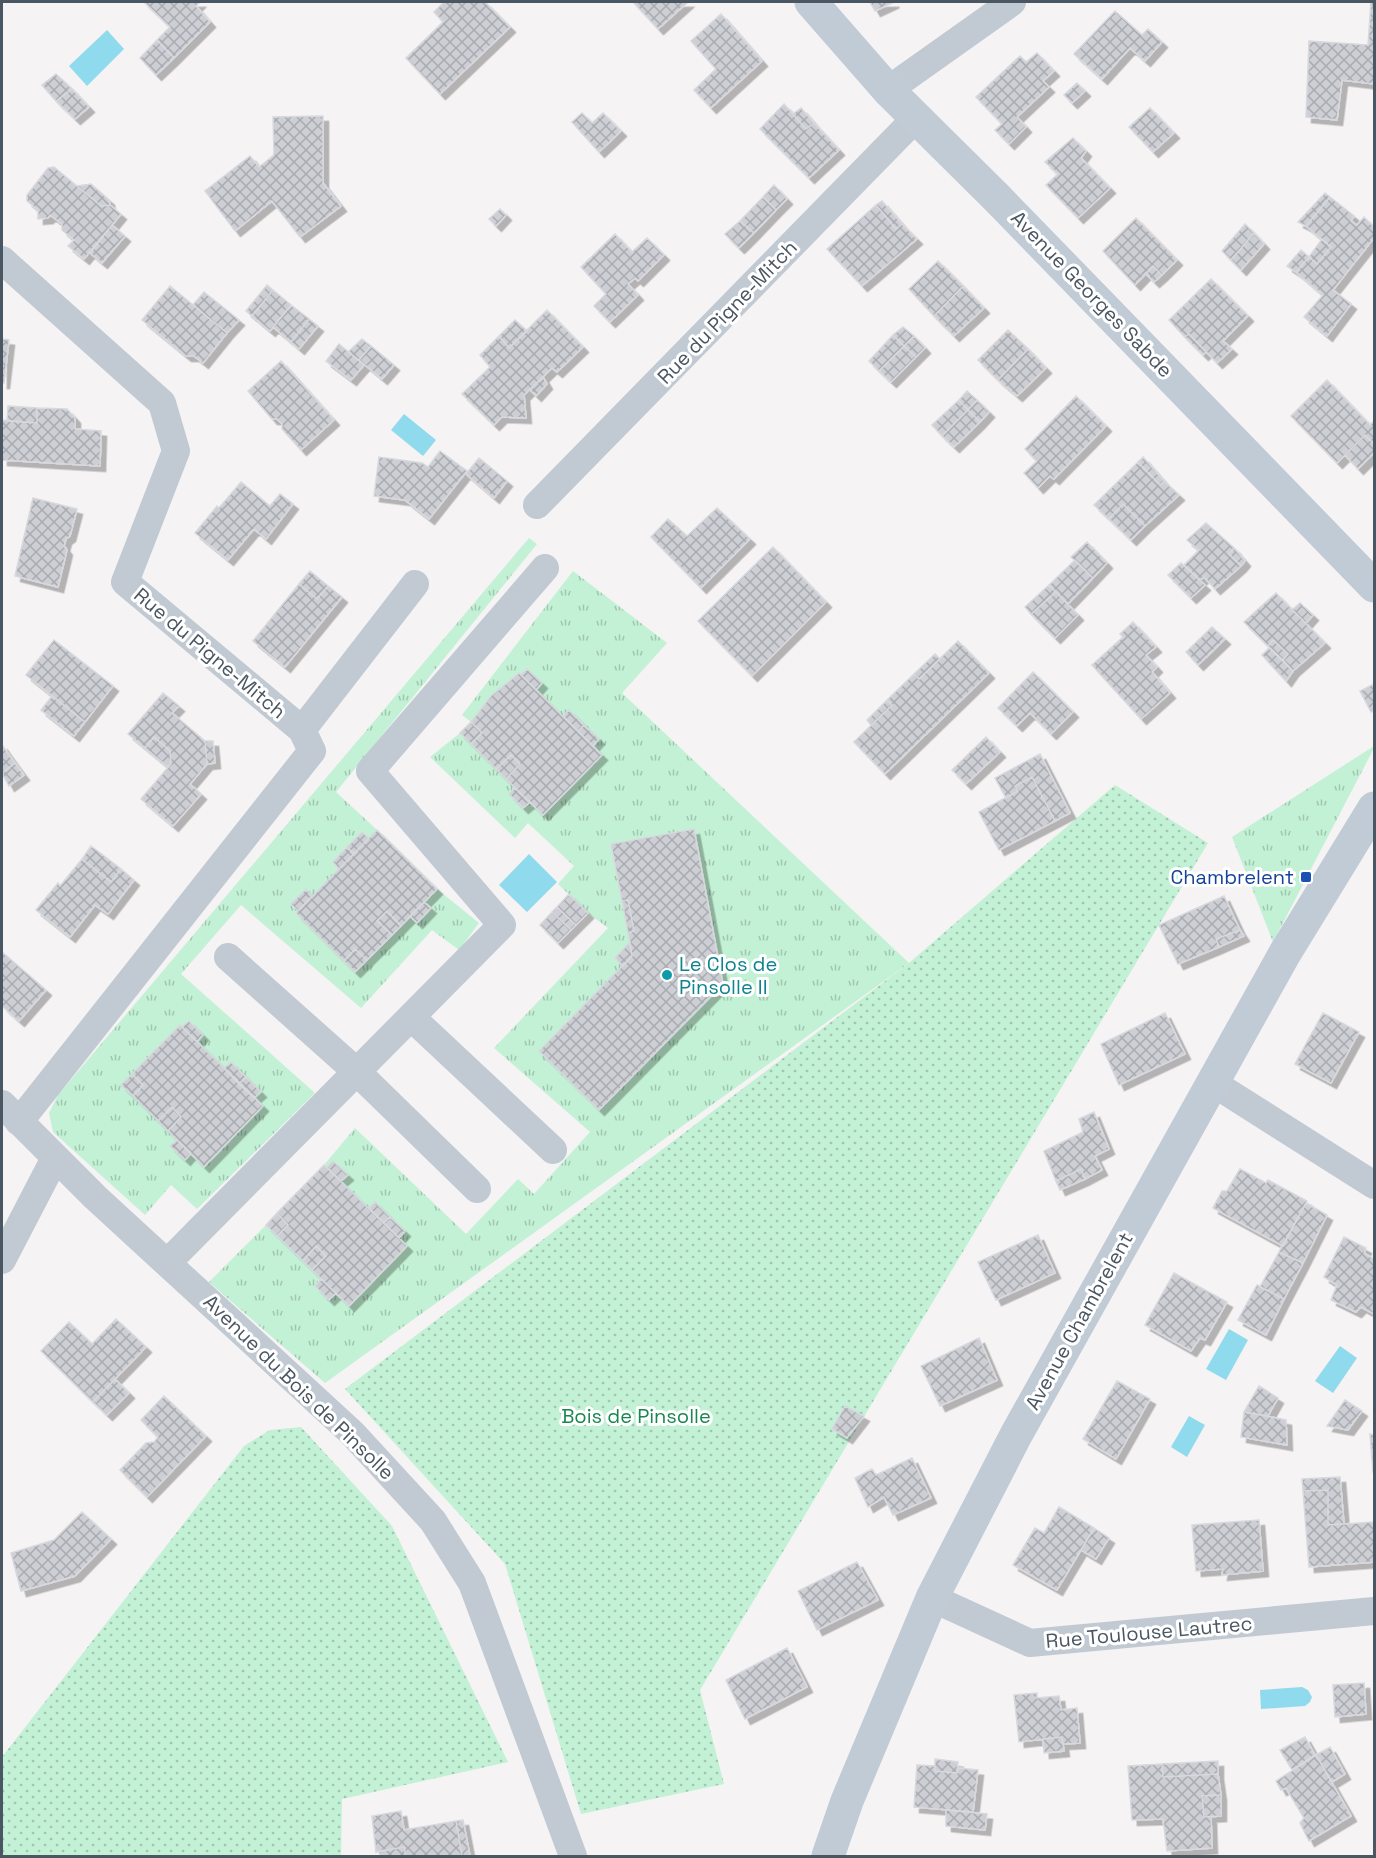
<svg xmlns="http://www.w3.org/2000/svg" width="1376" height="1858" viewBox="0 0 1376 1858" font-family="'Space Grotesk',sans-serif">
<defs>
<pattern id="grass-tufts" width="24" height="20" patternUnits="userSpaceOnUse" patternTransform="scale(1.5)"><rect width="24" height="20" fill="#c3f1d5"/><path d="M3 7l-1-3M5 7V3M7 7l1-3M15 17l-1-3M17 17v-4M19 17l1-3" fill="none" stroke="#a0c6b0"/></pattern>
<pattern id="park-dots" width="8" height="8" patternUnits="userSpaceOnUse" patternTransform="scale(1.5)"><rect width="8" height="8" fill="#c3f1d5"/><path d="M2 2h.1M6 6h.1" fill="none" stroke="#a0c6b0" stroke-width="1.8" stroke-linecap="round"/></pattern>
<pattern id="building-cross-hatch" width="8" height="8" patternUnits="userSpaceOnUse" patternTransform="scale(1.5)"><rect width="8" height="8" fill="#cdcfd5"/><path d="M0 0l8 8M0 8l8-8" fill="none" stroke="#a8abb0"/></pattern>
<filter id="shadow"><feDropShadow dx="5.5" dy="5.5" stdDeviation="0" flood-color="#0004"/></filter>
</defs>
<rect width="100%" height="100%" fill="#f5f3f3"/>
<path fill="url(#grass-tufts)" d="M 529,538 L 537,544 L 336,792 L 377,830 L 369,838 L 362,832 L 333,862 L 339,869 L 312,896 L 306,890 L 296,913 L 356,971 L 410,916 L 431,908 L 424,902 L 437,889 L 479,923 L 459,950 L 432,930 L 361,1008 L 241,905 L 181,974 L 315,1093 L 197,1209 L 171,1185 L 145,1215 L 53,1132 L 49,1113 L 58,1095 Z
M 573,571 L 667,643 L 622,693 L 909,963 L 325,1383 L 209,1282 L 266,1225 L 321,1279 L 315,1286 L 329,1300 L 336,1293 L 349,1306 L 407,1246 L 399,1238 L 405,1231 L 375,1202 L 369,1208 L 341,1181 L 348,1175 L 333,1161 L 327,1167 L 324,1165 L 355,1128 L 466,1234 L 518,1179 L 534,1194 L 590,1132 L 494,1048 L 608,928 L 588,913 L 558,884 L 574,866 L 528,823 L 515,838 L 430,757 L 460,733 L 515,788 L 509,794 L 524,808 L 599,740 L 569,710 L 563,716 L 536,690 L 542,683 L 527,669 L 521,675 L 518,673 L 491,696 L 471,722 L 462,715 Z
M 1374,746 L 1374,748 L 1273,942 L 1232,837 Z"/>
<path fill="url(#park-dots)" d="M 1115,785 L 1208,843 L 700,1690 L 724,1784 L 581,1814 L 505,1564 L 345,1389 L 909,963 Z
M 301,1427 L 392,1526 L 508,1762 L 342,1799 L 341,1856 L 2,1856 L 2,1757 L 244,1446 L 270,1430 Z"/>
<path fill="#90daee" d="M 107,30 L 124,49 L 87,86 L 69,66 Z
M 404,414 L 436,440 L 423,456 L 391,430 Z
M 529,854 L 557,882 L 527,912 L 499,885 Z
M 1229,1329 L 1248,1340 L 1226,1380 L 1206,1369 Z
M 1340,1346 L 1357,1358 L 1333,1393 L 1315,1381 Z
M 1189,1416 L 1205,1425 L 1187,1457 L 1171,1447 Z
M 1302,1687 L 1308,1690 L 1312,1697 L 1310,1702 L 1305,1706 L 1261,1709 L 1260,1690 Z"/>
<path fill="url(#building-cross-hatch)" stroke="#d7d9de" stroke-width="1.5" filter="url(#shadow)" d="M 144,2 L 200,2 L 196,6 L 210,22 L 174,58 L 157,40 L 170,27 Z
M 444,2 L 485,2 L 510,27 L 440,94 L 406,58 L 443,22 L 434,12 Z
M 633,2 L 688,2 L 658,29 Z
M 870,2 L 894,2 L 875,11 Z
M 1371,2 L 1374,2 L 1374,84 L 1342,80 L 1337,120 L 1306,117 L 1309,41 L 1368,45 Z
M 1115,11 L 1142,35 L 1148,29 L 1162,42 L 1145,61 L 1130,48 L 1102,79 L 1074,54 Z
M 721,14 L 762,61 L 711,108 L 694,90 L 716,69 L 691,41 Z
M 157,40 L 174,58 L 156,75 L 140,58 Z
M 1037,53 L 1054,71 L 1043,81 L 1049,87 L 1017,117 L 1026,127 L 1009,144 L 995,130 L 1002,124 L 976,97 L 1020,56 L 1026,62 Z
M 56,74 L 72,89 L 56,101 L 42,85 Z
M 1077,83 L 1085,91 L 1072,103 L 1064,95 Z
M 72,89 L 89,107 L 75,119 L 56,101 Z
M 784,104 L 806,129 L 814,123 L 839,150 L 809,178 L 760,129 Z
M 801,108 L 814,123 L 806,129 L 793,114 Z
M 1150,108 L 1174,133 L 1153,152 L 1129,127 Z
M 582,113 L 592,123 L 603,113 L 621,131 L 599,152 L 572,122 Z
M 323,116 L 323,183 L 341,206 L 300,237 L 272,201 L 235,231 L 205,191 L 250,156 L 259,167 L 274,155 L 273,117 Z
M 1073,138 L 1086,151 L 1081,158 L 1110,188 L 1078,218 L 1046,185 L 1058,174 L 1045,162 Z
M 54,167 L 101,206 L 110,205 L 121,214 L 84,259 L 68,246 L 74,240 L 62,230 L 62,224 L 50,215 L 48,218 L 38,219 L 38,210 L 27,201 L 27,195 L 48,168 Z
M 91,184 L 109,200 L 110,205 L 101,206 L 77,186 Z
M 774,185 L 787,199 L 776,210 L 763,197 Z
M 1325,193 L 1330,197 L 1306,226 L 1298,222 Z
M 763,197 L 776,210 L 754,233 L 740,221 Z
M 1330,197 L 1354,216 L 1351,221 L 1357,225 L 1364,217 L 1374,227 L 1374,238 L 1333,290 L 1351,304 L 1327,336 L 1304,317 L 1323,295 L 1296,272 L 1309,257 L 1317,264 L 1331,247 L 1306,226 Z
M 882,201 L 902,224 L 896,229 L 876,205 Z
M 876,205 L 896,229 L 902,224 L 917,239 L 862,286 L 827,249 Z
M 500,209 L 506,215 L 496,226 L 489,219 Z
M 1136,218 L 1177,260 L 1162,275 L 1153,266 L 1135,285 L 1103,251 Z
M 740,221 L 754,233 L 739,248 L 725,234 Z
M 1245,224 L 1254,233 L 1231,260 L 1222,251 Z
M 112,225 L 125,236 L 102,263 L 90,253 Z
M 1254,233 L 1264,244 L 1241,270 L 1231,260 Z
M 615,234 L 632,252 L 647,238 L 664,255 L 638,281 L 635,278 L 628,284 L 638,295 L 610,322 L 594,306 L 606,294 L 581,267 Z
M 1322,239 L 1331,247 L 1317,264 L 1309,257 Z
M 1301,250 L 1309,257 L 1296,272 L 1287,266 Z
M 938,261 L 963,286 L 934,316 L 909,289 Z
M 1153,266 L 1162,275 L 1154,282 L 1146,274 Z
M 1211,279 L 1248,316 L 1223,341 L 1232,349 L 1217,363 L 1189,334 L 1185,337 L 1169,320 Z
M 267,285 L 273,290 L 252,316 L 246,311 Z
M 170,286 L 227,333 L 203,363 L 194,356 L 186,356 L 142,320 Z
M 963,286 L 984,308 L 954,336 L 934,316 Z
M 273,290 L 291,305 L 270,331 L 252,316 Z
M 204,292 L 239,320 L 227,333 L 193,305 Z
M 291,305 L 309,319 L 291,342 L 273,327 Z
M 547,310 L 583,347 L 557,372 L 552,368 L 524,395 L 526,418 L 502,417 L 494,425 L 462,394 L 490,367 L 480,355 L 499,336 L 509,348 Z
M 309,319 L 318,326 L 299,349 L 291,342 Z
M 515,320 L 527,331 L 509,348 L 499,336 Z
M 903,327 L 914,336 L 904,346 L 893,335 Z
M 1008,330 L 1028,349 L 998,380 L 978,360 Z
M 1189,334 L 1206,352 L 1203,355 L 1185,337 Z
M 893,335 L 904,346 L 879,371 L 869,361 Z
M 914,336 L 925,348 L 916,357 L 904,346 Z
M 2,339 L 9,340 L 4,383 L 2,383 Z
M 362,339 L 371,346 L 359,360 L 348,352 Z
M 339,344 L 364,365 L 351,380 L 326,361 Z
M 371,346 L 394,365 L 382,379 L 359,360 Z
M 904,346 L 916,357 L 891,382 L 879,371 Z
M 1028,349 L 1046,368 L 1017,396 L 998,380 Z
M 281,361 L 334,420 L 301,450 L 282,429 L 282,424 L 277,419 L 272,419 L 248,391 Z
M 543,377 L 547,384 L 536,396 L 530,390 Z
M 1327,380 L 1370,425 L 1374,421 L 1374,444 L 1365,435 L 1337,463 L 1291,416 Z
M 967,391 L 977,400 L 968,410 L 959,400 Z
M 1076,396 L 1106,426 L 1054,479 L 1050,476 L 1038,488 L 1024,473 L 1037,461 L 1025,449 Z
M 959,400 L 968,410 L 942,436 L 932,425 Z
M 977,400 L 989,412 L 980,422 L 968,410 Z
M 8,406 L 37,408 L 37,423 L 7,421 Z
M 37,408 L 67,409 L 75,418 L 75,429 L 101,431 L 100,466 L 2,460 L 2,420 L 37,423 Z
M 968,410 L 980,422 L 954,447 L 942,436 Z
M 1365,435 L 1374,444 L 1374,453 L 1358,469 L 1345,455 Z
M 440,451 L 467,471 L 429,519 L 405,500 L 374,496 L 379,457 L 422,463 L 428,467 Z
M 1143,457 L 1164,481 L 1160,485 L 1138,462 Z
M 479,458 L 507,481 L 494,498 L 466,474 Z
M 1138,462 L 1160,485 L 1164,481 L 1179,495 L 1145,526 L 1123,504 L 1109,519 L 1094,505 Z
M 241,482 L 270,506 L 280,494 L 293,504 L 266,539 L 254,529 L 228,560 L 195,533 L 217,506 L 219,508 Z
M 33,498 L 77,509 L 70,536 L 66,539 L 64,546 L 67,550 L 58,587 L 15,576 Z
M 1123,504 L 1145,526 L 1131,540 L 1109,519 Z
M 717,508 L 750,539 L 701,588 L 651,537 L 668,519 L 687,536 Z
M 1206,523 L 1234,548 L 1229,554 L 1241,566 L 1215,589 L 1204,577 L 1200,580 L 1184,565 L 1199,550 L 1187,540 Z
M 1087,542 L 1107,563 L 1093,578 L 1071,557 Z
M 773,547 L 826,602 L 752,676 L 698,621 Z
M 1234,548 L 1245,561 L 1241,566 L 1229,554 Z
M 1075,560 L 1093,578 L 1068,604 L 1049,585 Z
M 1181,563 L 1205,585 L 1191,598 L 1168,575 Z
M 310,571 L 328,586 L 317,599 L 299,584 Z
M 299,584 L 317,599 L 328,586 L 342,597 L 285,667 L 253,641 Z
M 1049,585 L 1056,592 L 1031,614 L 1025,607 Z
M 1056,592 L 1078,615 L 1055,638 L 1031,614 Z
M 1276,593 L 1325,643 L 1293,671 L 1283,660 L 1288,654 L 1273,640 L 1268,646 L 1244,622 Z
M 1300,603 L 1313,615 L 1306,623 L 1292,610 Z
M 1133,622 L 1156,647 L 1146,655 L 1157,667 L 1152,672 L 1170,693 L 1141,719 L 1092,665 L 1123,637 L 1120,634 Z
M 1212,627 L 1225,639 L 1198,665 L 1186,652 Z
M 54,640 L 113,686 L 85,722 L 26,675 Z
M 1273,640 L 1288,654 L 1283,660 L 1268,646 Z
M 958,641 L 989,673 L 885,774 L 854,742 L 892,705 L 887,700 L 914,674 L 919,679 Z
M 1269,648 L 1293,671 L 1286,681 L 1262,655 Z
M 935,654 L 940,659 L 919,679 L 914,674 Z
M 527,669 L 542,683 L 536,690 L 521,675 Z
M 1033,672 L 1073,712 L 1051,734 L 1030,713 L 1017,726 L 998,708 Z
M 519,673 L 602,755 L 543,815 L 506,779 L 520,764 L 511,755 L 496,769 L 471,744 L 482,733 L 471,722 L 491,696 Z
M 1374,684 L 1374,710 L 1371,712 L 1360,691 Z
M 163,693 L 179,706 L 172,713 L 205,741 L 207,764 L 190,784 L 201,794 L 173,826 L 141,799 L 171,764 L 170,751 L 154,737 L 145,748 L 128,734 Z
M 52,696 L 85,722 L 74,736 L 41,710 Z
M 887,700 L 892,705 L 871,725 L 867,720 Z
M 569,710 L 584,725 L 578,731 L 563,716 Z
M 471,722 L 482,733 L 471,744 L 460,733 Z
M 584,725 L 599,739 L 593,746 L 578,731 Z
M 154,737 L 170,751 L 171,764 L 168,767 L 145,748 Z
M 986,737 L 1000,752 L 966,784 L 952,770 Z
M 205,741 L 213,741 L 215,763 L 207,764 Z
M 2,745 L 15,763 L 2,773 Z
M 1040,754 L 1070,813 L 1055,821 L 1032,777 L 1015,786 L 1018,791 L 1006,798 L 995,778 Z
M 511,755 L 520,764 L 506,779 L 496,769 Z
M 15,763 L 24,775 L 9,786 L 2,773 Z
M 1032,777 L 1055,821 L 999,850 L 979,812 L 1018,791 L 1015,786 Z
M 515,788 L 530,802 L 523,808 L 509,794 Z
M 694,829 L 723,984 L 599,1110 L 539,1051 L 632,956 L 628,933 L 634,931 L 628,900 L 622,901 L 611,844 Z
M 377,830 L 437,889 L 401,926 L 387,911 L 377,921 L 392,935 L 367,960 L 355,949 L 344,961 L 296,913 Z
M 362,832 L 369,838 L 354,854 L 347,847 Z
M 91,846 L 121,869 L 111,882 L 82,859 Z
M 347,847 L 354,854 L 339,869 L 333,862 Z
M 82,859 L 111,882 L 121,869 L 134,880 L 108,914 L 95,905 L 70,937 L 36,910 L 58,883 L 60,886 Z
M 306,889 L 312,896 L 298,911 L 291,904 Z
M 569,894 L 588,913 L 576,925 L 557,907 Z
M 1224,896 L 1240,930 L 1216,939 L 1219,947 L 1178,964 L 1159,925 Z
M 628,900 L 634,931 L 628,933 L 622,901 Z
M 424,902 L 431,908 L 417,923 L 410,916 Z
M 557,907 L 576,925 L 571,930 L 552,912 Z
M 387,911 L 401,926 L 392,935 L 377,921 Z
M 552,912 L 571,930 L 558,943 L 540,925 Z
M 1240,930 L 1244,936 L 1219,947 L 1216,939 Z
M 630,942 L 632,956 L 623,966 L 615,958 Z
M 355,949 L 367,960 L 355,972 L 344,961 Z
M 2,952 L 46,990 L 19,1021 L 2,1006 Z
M 1165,1013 L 1185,1054 L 1119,1085 L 1101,1044 Z
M 1323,1013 L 1359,1032 L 1331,1083 L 1295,1064 Z
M 189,1021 L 203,1035 L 197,1042 L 182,1027 Z
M 180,1025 L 263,1106 L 204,1167 L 168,1131 L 181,1117 L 172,1107 L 158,1121 L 133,1096 L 143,1085 L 132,1074 Z
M 231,1062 L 246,1077 L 239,1084 L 224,1068 Z
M 132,1074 L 143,1085 L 133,1096 L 121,1085 Z
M 246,1077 L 261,1092 L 254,1098 L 239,1084 Z
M 172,1107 L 181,1117 L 168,1131 L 158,1121 Z
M 1094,1112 L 1109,1149 L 1095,1156 L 1102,1170 L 1085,1179 L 1081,1169 L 1056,1181 L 1044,1151 L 1083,1132 L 1079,1119 Z
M 177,1140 L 191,1153 L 185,1160 L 170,1146 Z
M 333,1161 L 348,1175 L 341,1181 L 327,1167 Z
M 324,1165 L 407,1246 L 349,1306 L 312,1270 L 326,1256 L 316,1246 L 303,1261 L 277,1236 L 288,1225 L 277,1213 Z
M 1081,1169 L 1085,1179 L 1060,1190 L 1056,1181 Z
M 1240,1169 L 1266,1183 L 1268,1180 L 1307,1201 L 1283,1246 L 1213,1208 L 1222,1191 L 1227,1191 Z
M 375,1202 L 390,1217 L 384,1223 L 369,1208 Z
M 1306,1203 L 1327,1215 L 1303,1263 L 1279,1252 Z
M 277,1213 L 288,1225 L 277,1236 L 266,1225 Z
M 390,1217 L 405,1231 L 399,1238 L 384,1223 Z
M 1038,1235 L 1055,1273 L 996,1300 L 978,1262 Z
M 1344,1237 L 1366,1248 L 1364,1253 L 1374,1259 L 1374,1314 L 1361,1307 L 1356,1312 L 1331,1300 L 1337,1285 L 1324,1277 Z
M 316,1246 L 326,1256 L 312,1270 L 303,1261 Z
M 1279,1252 L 1303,1263 L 1284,1299 L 1260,1287 Z
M 1174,1273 L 1227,1302 L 1205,1340 L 1200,1338 L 1191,1351 L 1145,1325 Z
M 321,1279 L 336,1293 L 329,1300 L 315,1286 Z
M 1257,1285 L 1284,1299 L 1266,1335 L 1238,1320 Z
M 116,1319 L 146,1347 L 93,1402 L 41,1351 L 69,1322 L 92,1344 Z
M 979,1338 L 997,1380 L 940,1406 L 921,1366 Z
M 115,1379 L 129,1393 L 107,1415 L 93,1402 Z
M 1117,1381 L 1150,1399 L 1116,1459 L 1083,1439 Z
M 1259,1386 L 1278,1398 L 1268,1416 L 1244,1412 Z
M 164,1396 L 206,1436 L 147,1497 L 120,1470 L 146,1443 L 154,1442 L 158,1437 L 141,1420 Z
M 1345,1400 L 1362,1411 L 1348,1430 L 1327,1426 Z
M 845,1406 L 864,1416 L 847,1438 L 832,1429 Z
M 1244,1412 L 1286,1420 L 1287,1445 L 1241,1437 Z
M 1370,1434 L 1374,1435 L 1374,1472 L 1373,1472 Z
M 912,1458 L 931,1498 L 893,1515 L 884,1497 L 868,1507 L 855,1478 L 872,1469 L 876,1475 Z
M 1340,1477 L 1344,1524 L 1328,1525 L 1328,1490 L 1303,1491 L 1302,1479 Z
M 1328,1490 L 1328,1525 L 1374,1522 L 1374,1562 L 1309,1567 L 1303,1491 Z
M 1059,1507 L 1094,1528 L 1057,1590 L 1013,1565 L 1035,1528 L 1044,1533 Z
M 82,1512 L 111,1539 L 75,1576 L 21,1591 L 11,1553 L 54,1540 Z
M 1259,1520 L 1263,1571 L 1222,1575 L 1223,1569 L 1196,1571 L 1192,1525 Z
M 1094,1528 L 1109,1538 L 1096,1559 L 1081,1550 Z
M 857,1562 L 878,1600 L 817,1630 L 798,1591 Z
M 787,1648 L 807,1687 L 745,1719 L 726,1680 Z
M 1364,1683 L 1366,1714 L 1335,1717 L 1333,1685 Z
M 1037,1693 L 1037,1698 L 1059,1696 L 1061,1710 L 1077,1708 L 1080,1743 L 1063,1744 L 1062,1737 L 1019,1742 L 1014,1695 Z
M 1062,1737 L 1064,1751 L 1044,1753 L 1043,1739 Z
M 1305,1737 L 1315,1755 L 1292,1770 L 1280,1750 Z
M 1330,1747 L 1345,1774 L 1332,1782 L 1316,1755 Z
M 1316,1755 L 1351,1816 L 1309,1841 L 1300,1823 L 1304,1818 L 1286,1788 L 1281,1790 L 1276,1781 Z
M 935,1759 L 958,1762 L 957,1773 L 935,1771 Z
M 1218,1761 L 1218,1774 L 1163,1777 L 1162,1764 Z
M 1162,1764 L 1163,1777 L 1218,1774 L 1221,1795 L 1202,1796 L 1204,1817 L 1211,1817 L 1212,1848 L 1167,1851 L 1163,1819 L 1132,1820 L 1128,1766 Z
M 917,1765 L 935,1766 L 935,1771 L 957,1773 L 958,1768 L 978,1770 L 973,1812 L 914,1807 Z
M 1221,1795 L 1221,1816 L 1204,1817 L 1202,1796 Z
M 946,1810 L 987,1814 L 985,1830 L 946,1826 Z
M 401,1811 L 404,1830 L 456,1821 L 462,1856 L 406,1856 L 404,1847 L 376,1852 L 372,1816 Z
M 463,1820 L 470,1856 L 462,1856 L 456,1821 Z
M 404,1847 L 406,1856 L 380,1856 L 379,1851 Z"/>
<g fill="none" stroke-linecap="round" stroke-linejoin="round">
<path stroke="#c1cad2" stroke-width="28" d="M 888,90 L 1012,2
M 2,260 L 162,403 L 176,451 L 125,582 L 302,730
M 537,505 L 916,118
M 228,957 L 357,1072 L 477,1189
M 411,1017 L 553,1150
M 1213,1083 L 1374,1185
M 2,1104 L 95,1197 L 352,1433 L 433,1521 L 472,1583 L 573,1856
M 19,1122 L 312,751 L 302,730 L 415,584
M 2,1260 L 55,1158
M 168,1262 L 502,925 L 370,771 L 545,568
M 932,1598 L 1030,1643 L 1374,1611"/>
<path stroke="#c1cbd6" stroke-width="33" d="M 811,2 L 888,90 L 997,198 L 1374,586
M 828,1856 L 847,1801 L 932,1598 L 1016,1435 L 1285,953 L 1374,808"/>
</g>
<rect fill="#1a4fb4" stroke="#fff" stroke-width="2" x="1300" y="871" width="12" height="12" rx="3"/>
<circle fill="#0f9aa8" stroke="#fff" stroke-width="2" cx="667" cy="975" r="6"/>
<g text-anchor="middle" stroke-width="6" stroke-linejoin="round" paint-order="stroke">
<g font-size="20" fill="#4a5661" stroke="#fff">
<text transform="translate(1092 294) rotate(46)" y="7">Avenue Georges Sabde</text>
<text transform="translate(727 312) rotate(-46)" y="7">Rue du Pigne-Mitch</text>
<text transform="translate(210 653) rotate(40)" y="7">Rue du Pigne-Mitch</text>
<text transform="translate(1079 1321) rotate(-61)" y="7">Avenue Chambrelent</text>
<text transform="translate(299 1387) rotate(44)" y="7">Avenue du Bois de Pinsolle</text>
<text transform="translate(1149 1632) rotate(-5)" y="7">Rue Toulouse Lautrec</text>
</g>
<g font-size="20" fill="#164399" stroke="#fff" text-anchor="end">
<text x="1294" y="884">Chambrelent</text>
</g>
<g font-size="20" fill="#0d838f" stroke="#fff" text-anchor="start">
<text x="679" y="971">Le Clos de<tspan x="679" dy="23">Pinsolle II</tspan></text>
</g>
<g font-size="20" fill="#17864f" stroke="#fff">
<text x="636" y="1423">Bois de Pinsolle</text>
</g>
</g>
<rect width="1376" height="1858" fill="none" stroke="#4a5661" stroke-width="6"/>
</svg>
